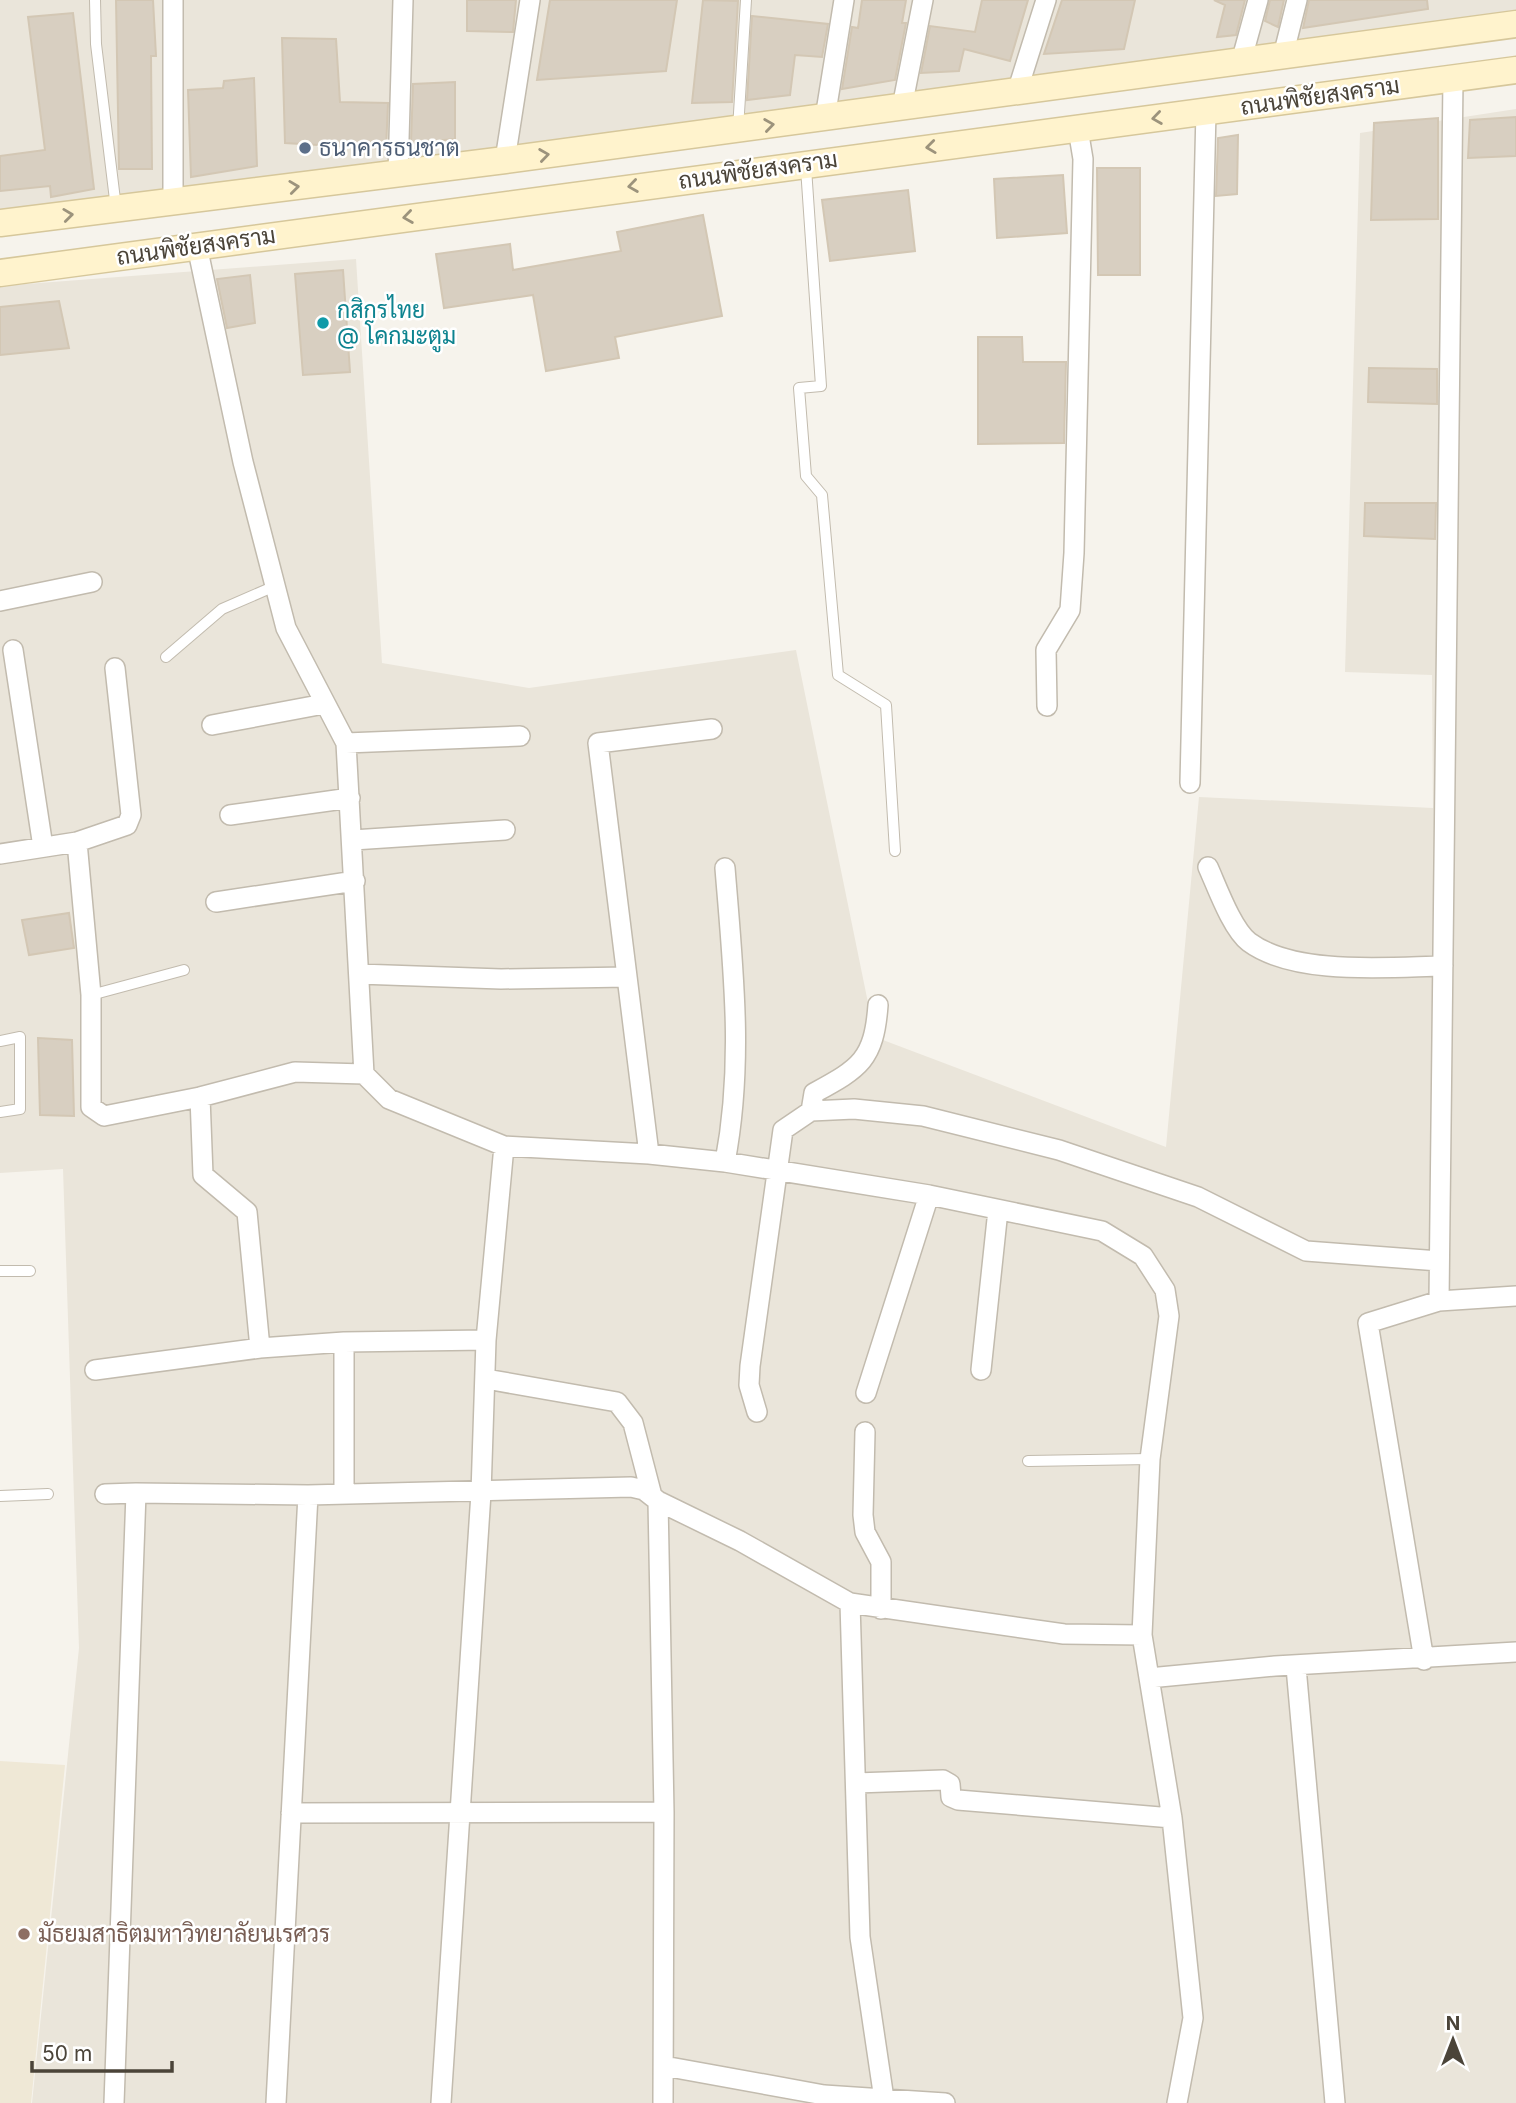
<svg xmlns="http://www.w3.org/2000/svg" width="1516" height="2103" viewBox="0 0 1516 2103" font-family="Inter,Sarabun,sans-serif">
<rect width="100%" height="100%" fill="#f6f3ec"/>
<path fill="#eae5da" d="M 0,0 L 1516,0 L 1516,30 L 0,223 Z
M 1516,109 L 1516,2103 L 32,2103 L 79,1648 L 63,1169 L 0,1173 L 0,286 L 356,259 L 382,663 L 529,688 L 796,650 L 875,1037 L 1166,1147 L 1199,797 L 1433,808 L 1432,675 L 1345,672 L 1360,133 Z"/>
<path fill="#efe8d6" d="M 0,1761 L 65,1765 L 31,2103 L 0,2103 Z"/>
<path fill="#d8cfc1" stroke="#d3c7b4" stroke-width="2" d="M 116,0 L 153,0 L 156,56 L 151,56 L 152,169 L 119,169 Z
M 467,0 L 516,0 L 513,32 L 467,31 Z
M 550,0 L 677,0 L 666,71 L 537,80 Z
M 703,0 L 738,1 L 732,102 L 692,103 Z
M 862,0 L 906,0 L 902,23 L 906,23 L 895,80 L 842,89 L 852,27 L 858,28 Z
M 982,0 L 1028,0 L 1010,61 L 964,49 L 959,71 L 921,73 L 930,26 L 975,32 Z
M 1062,0 L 1135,0 L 1124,49 L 1044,54 Z
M 1214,0 L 1245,0 L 1236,35 L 1217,37 L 1225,5 Z
M 1270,0 L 1284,0 L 1278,27 L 1265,21 Z
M 1309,0 L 1427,0 L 1428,9 L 1303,28 Z
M 73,13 L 94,189 L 51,197 L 50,186 L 0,191 L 0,156 L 45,150 L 28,17 Z
M 752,16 L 828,24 L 822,57 L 795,55 L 790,95 L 747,100 Z
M 282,38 L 336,39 L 340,102 L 388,103 L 386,149 L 285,143 Z
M 254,78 L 257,166 L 191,177 L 188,90 L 223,88 L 224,81 Z
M 455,82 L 455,139 L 411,143 L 413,84 Z
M 1516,117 L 1516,156 L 1468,158 L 1470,120 Z
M 1438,118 L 1438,219 L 1371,220 L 1374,123 Z
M 1238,135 L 1237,194 L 1216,196 L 1218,138 Z
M 1097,168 L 1140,168 L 1140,275 L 1098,275 Z
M 1063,175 L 1067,233 L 997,238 L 994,179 Z
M 908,190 L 915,251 L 830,261 L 822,200 Z
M 703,215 L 722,316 L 615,337 L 619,358 L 546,371 L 533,295 L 444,308 L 436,254 L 510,244 L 513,270 L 621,251 L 617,232 Z
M 343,270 L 350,372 L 303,375 L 295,274 Z
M 250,275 L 255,323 L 227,328 L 217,279 Z
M 59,301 L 69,348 L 0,355 L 0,307 Z
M 978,337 L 1022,337 L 1023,362 L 1066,362 L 1064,443 L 978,444 Z
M 1369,368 L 1437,369 L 1437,404 L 1368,402 Z
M 1365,503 L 1436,503 L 1435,539 L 1364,536 Z
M 69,913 L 74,948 L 29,955 L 22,920 Z
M 38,1038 L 72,1040 L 74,1116 L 40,1115 Z"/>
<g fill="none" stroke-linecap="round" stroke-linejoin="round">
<g stroke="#c2bbae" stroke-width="12">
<path id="lane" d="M 95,0 L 96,44 L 116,208
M 738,129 L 746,0
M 806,168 L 821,386 L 799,388 L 806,476 L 822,495 L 838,675 L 886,705 L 895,851
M 166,657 L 222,609 L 275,586
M 91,995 L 184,970
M 0,1041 L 20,1037 L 20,1109 L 0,1112
M 0,1271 L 30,1271
M 1028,1461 L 1150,1459
M 0,1496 L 48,1494"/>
</g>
<g stroke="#c2bbae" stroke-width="22">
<path id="street" d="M 1283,56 L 1297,0
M 1241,62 L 1258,0
M 1453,78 L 1439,1301 L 1516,1296
M 1017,92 L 1046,0
M 902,107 L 923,0
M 825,118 L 844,0
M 505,160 L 530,0
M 398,174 L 403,0
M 173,202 L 173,0
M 197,246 L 243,462 L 286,628 L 346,743 L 364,1074
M 0,601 L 92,582
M 13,650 L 43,847
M 1047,706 L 1046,650 L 1070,610 L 1074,553 L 1083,159 L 1078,129
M 212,725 L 324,704
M 346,743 L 520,736
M 1190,783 L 1206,111
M 230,815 L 350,798
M 353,840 L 505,830
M 77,842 L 127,825 L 131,815 L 115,668
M 0,854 L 77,842 L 91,995 L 91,1107 L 104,1116 L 200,1097 L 295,1072 L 364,1074 L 389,1099 L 504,1146 L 649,1154 L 725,1162 L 929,1195 L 1102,1231 L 1143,1256 L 1165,1290 L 1169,1316 L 1150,1459 L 1142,1635 L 1172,1818 L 1193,2018 L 1177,2103
M 1208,867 C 1217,887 1232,929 1249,942 C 1295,976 1388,967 1443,966
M 216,902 L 355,881
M 359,974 L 501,979 L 627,977
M 200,1097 L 203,1175 L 247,1212 L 260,1348
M 811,1111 L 814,1093 C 860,1068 874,1060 878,1005
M 649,1154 L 598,743 L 712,729
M 725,1162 C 744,1062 733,968 725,868
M 344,1342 L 486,1340
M 95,1370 L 260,1348 L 344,1342 L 344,1493
M 981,1370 L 998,1210
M 486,1379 L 617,1402 L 633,1423 L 652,1496
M 866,1393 L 929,1195
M 757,1412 L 749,1385 L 750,1366 L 783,1130 L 811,1111 L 854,1109 L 923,1116 L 1059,1150 L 1198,1197 L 1306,1251 L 1439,1261
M 865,1432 L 863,1515 L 865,1532 L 881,1562 L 881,1609
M 136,1493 L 308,1495 L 631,1487 L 644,1490 L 658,1501 L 740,1541 L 850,1603 L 1064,1634 L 1142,1635
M 105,1494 L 136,1493 L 114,2103
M 658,1501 L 664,1812 L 663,2103
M 1424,1660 L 1368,1323 L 1439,1301
M 1296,1667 L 1335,2103
M 1149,1678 L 1275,1666 L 1516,1652
M 856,1783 L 943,1780 L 950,1784 L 951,1797 L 958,1800 L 1172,1818
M 291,1813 L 664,1812
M 664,2066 L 824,2095 L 884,2099 L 860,1937 L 850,1603
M 884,2099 L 945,2103
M 276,2103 L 308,1495
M 441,2103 L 481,1493 L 486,1340 L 504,1146"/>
</g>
<g stroke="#d6c79b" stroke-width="29">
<path id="secondary" d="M 0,223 L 505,160 L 1516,24
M 0,273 L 1516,70"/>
</g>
<use href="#lane" stroke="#fff" stroke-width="10"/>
<use href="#street" stroke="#fff" stroke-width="19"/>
<use href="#secondary" stroke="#fff3cd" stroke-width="26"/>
</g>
<defs><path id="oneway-chevron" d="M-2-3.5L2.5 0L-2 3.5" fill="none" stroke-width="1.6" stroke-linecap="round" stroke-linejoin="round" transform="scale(1.75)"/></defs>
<g stroke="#9c937c">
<use href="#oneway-chevron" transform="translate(1157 118) rotate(172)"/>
<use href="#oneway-chevron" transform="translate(769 125) rotate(-8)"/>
<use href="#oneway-chevron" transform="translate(931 147) rotate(173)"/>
<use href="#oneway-chevron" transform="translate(544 155) rotate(-8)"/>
<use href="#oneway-chevron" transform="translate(633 186) rotate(172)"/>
<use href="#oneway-chevron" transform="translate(294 187) rotate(-7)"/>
<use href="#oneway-chevron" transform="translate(68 215) rotate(-7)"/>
<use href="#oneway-chevron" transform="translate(408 217) rotate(172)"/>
</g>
<circle fill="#5c6f8a" stroke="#fff" stroke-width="2.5" cx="305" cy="148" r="7"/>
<circle fill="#0f9aa8" stroke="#fff" stroke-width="2.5" cx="323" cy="323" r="7"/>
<circle fill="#8d6e63" stroke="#fff" stroke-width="2.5" cx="24" cy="1934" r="7"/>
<g text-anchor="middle" stroke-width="5" stroke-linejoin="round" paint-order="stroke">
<g font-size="23" fill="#4b4439" stroke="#fff">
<text transform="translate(1320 96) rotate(-8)" y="8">ถนนพิชัยสงคราม</text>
<text transform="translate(758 170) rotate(-8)" y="8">ถนนพิชัยสงคราม</text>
<text transform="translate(196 246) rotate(-8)" y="8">ถนนพิชัยสงคราม</text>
</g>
<g font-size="23" fill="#4e5e75" stroke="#fff" text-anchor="start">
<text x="319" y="156">ธนาคารธนชาต</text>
</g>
<g font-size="23" fill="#0d838f" stroke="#fff" text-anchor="start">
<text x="337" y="318">กสิกรไทย<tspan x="337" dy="26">@ โคกมะตูม</tspan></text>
</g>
<g font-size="23" fill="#785e54" stroke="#fff" text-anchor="start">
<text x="38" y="1942">มัธยมสาธิตมหาวิทยาลัยนเรศวร</text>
</g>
</g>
<g transform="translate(1453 2040)" stroke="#ffffff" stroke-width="5" paint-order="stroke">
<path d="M0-5L12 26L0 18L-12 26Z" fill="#4b4439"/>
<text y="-10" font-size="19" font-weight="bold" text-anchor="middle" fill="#4b4439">N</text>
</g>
<path d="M32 2061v10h140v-10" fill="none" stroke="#4b4439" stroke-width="3.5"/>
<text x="42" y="2061" font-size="21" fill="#4b4439" stroke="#ffffff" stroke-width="5" paint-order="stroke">50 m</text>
</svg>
